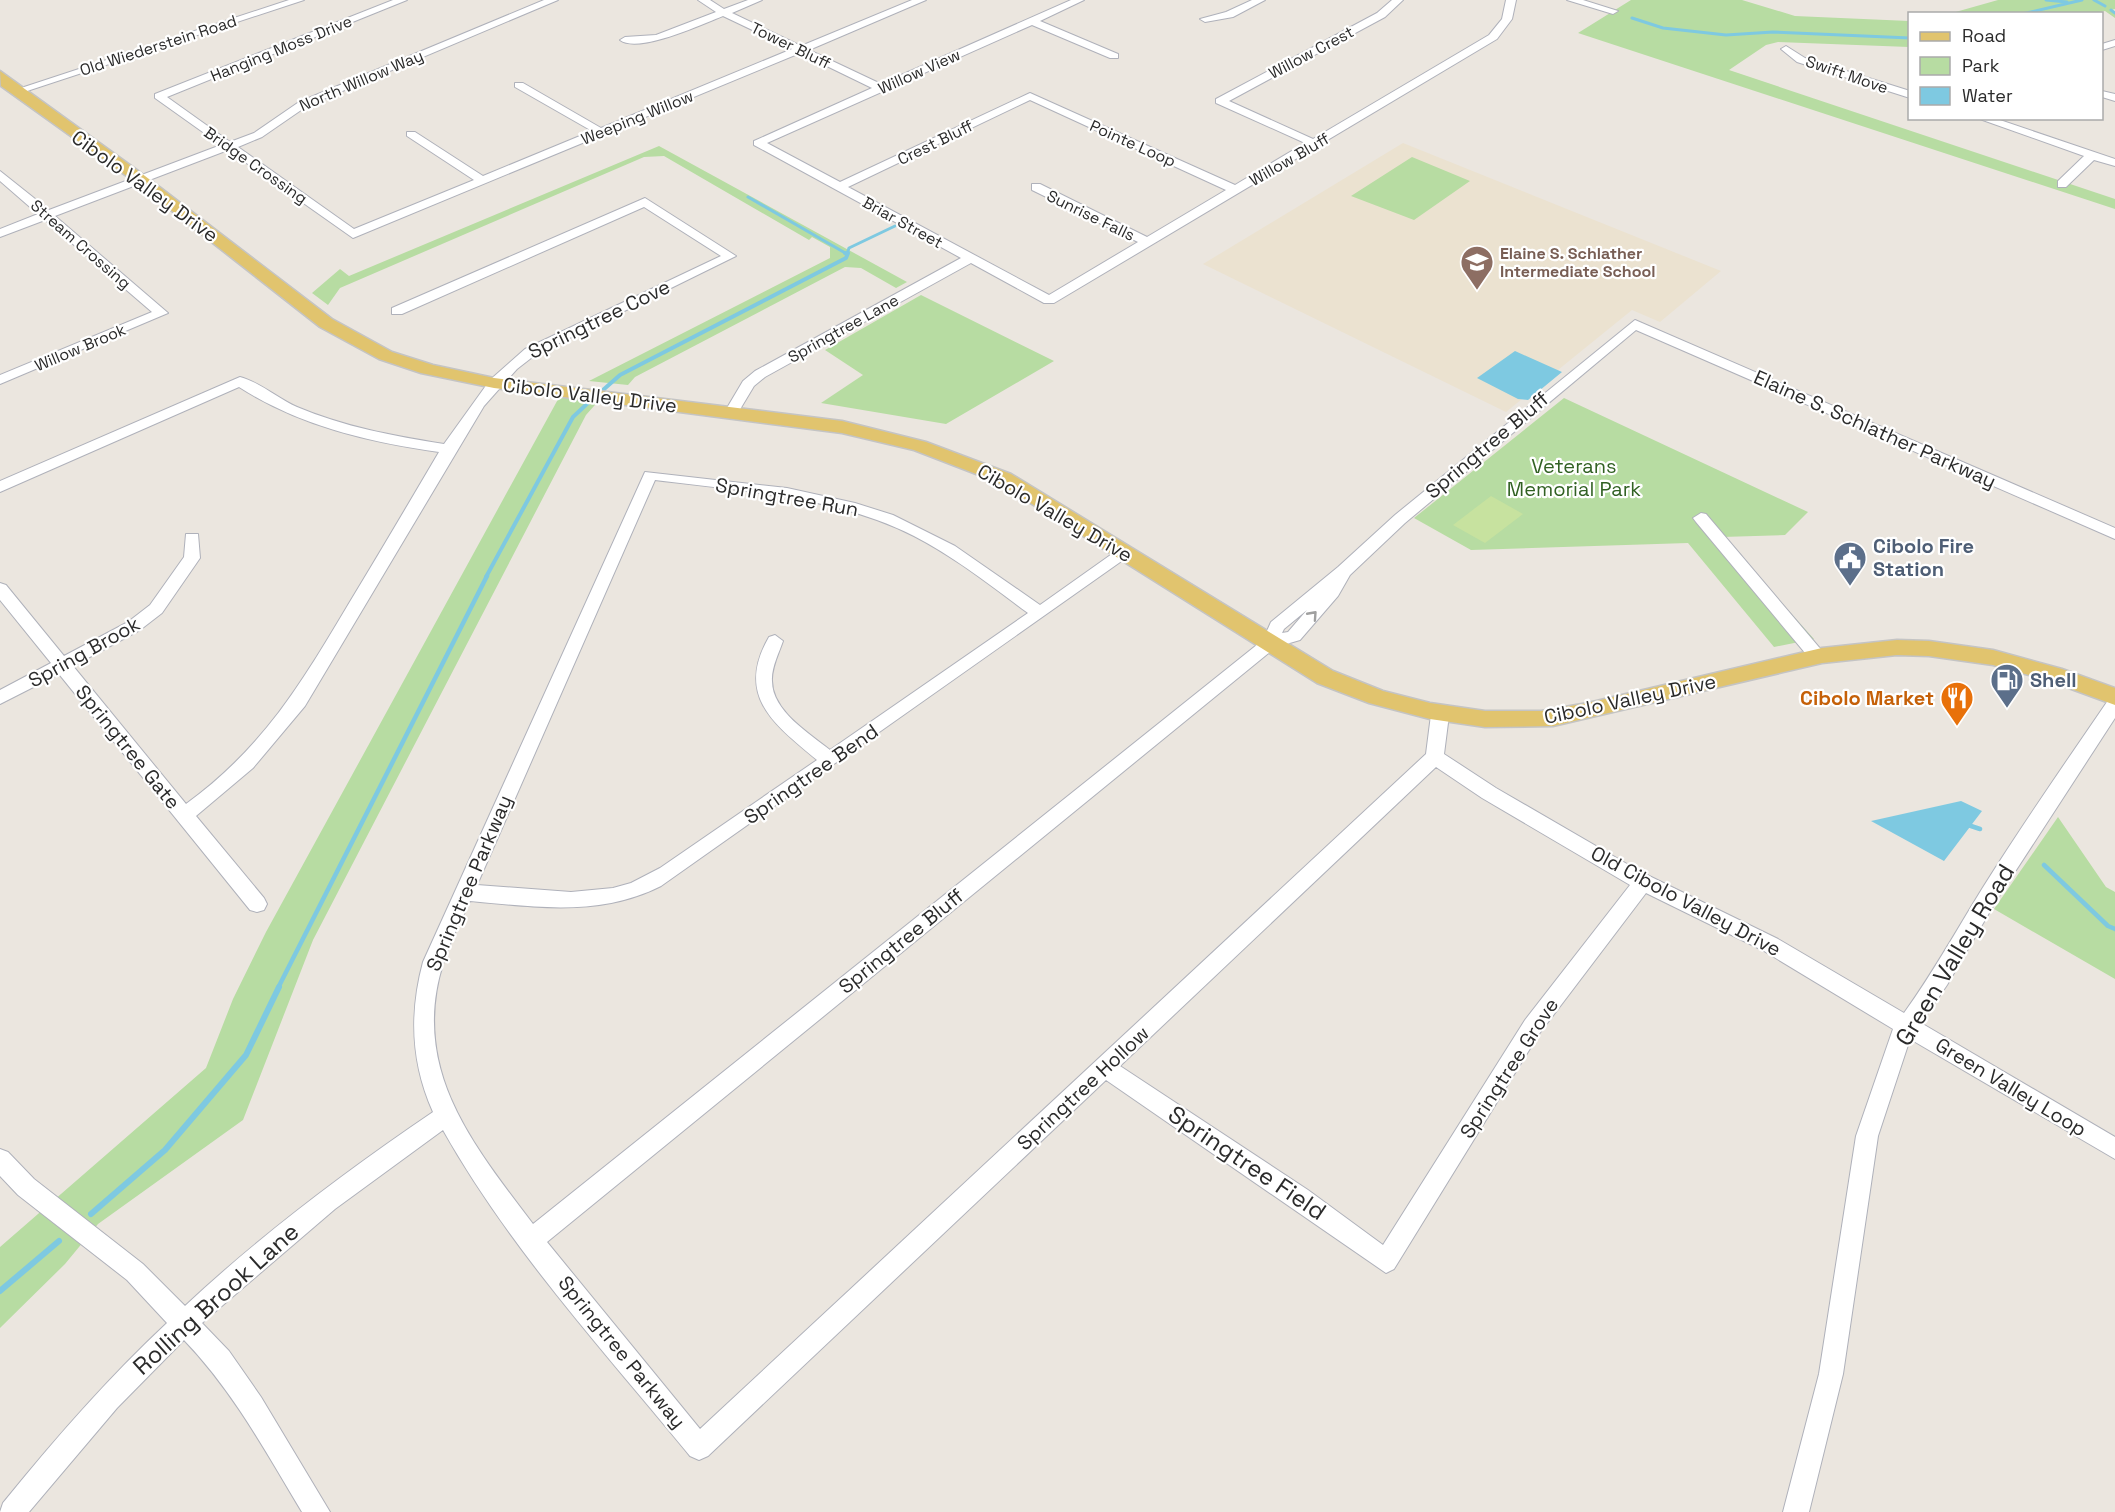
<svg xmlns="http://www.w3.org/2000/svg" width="2115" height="1512" viewBox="0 0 2115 1512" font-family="'Space Grotesk',sans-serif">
<rect width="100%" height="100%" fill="#ebe6df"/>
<path fill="#ebe2d0" d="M 1403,143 L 1721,271 L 1660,322 L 1632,310 L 1506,412 L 1203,264 Z"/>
<path fill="#b7dca2" d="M 1631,0 L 1742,0 L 1795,16 L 1909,21 L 1909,47 L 1778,42 L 1766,45 L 1729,70 L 2115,199 L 2115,209 L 1578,33 Z
M 1998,0 L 2115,0 L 2115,9 L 2111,10 L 2115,12 L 2115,18 L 2105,11 L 2088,14 L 1952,13 Z
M 659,146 L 907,282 L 896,288 L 861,268 L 845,267 L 635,377 L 628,385 L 589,381 L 830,258 L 830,247 L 812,237 L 809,240 L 664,156 L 644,157 L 340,288 L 328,305 L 312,293 L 340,269 L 349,276 Z
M 1412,157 L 1470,181 L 1414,220 L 1351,196 Z
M 921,295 L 925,297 L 1054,361 L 946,424 L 821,403 L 863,375 L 825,350 Z
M 562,392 L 602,397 L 586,415 L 313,940 L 243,1120 L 98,1224 L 65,1264 L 0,1328 L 0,1247 L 206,1068 L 233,999 L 266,932 Z
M 1564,398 L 1808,512 L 1785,535 L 1722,537 L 1814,639 L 1774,647 L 1688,543 L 1471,550 L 1414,518 Z
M 2058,817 L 2106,887 L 2115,892 L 2115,979 L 1994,909 Z"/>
<path fill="#c7e29f" d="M 1491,496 L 1523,514 L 1485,543 L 1453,525 Z"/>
<path fill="#7ec9e1" d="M 1515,351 L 1562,372 L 1528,400 L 1518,399 L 1477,378 Z
M 1961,801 L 1982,811 L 1944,861 L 1871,821 Z"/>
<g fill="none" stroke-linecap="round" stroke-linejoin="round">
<path stroke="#7ec9e1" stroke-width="3" d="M 2046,0 L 2067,2
M 2094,0 L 2105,6
M 2111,10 L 2115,13
M 2022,14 L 2082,0
M 1632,18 L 1663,28 L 1726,35 L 1773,32 L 1910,38
M 748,197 L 847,254
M 847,254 L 849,248 L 895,226"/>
<path stroke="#7ec9e1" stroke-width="4" d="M 845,253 L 847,254
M 603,390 L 620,375 L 846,258 L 848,253
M 486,577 L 573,417 L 589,402"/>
<path stroke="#7ec9e1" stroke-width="4.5" d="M 1968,825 L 1980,829
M 2044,865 L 2108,926 L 2115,929
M 278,988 L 487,576"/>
<path stroke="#7ec9e1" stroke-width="6" d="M 91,1214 L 165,1150 L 246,1055 L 279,987
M 0,1291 L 59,1241"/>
<g stroke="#afb1ba" stroke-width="2">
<path id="minor" d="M 289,0 L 304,0 L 21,93 L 12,91 Z
M 393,0 L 407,0 L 167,97 L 230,142 L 254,133 L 299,102 L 544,0 L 558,0 L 307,106 L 262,137 L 238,147 L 354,229 L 474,180 L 407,136 L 407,132 L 415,132 L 483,176 L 592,131 L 515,87 L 515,83 L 523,83 L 601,128 L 792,49 L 723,16 C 703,24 638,54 620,40 L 625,37 L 656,35 L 716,12 L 698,0 L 710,0 L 724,9 L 748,0 L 762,0 L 732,13 L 801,46 L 912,0 L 926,0 L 809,50 L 881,84 L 1071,0 L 1084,0 L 1040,21 L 1118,54 L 1118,58 L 1110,58 L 1032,25 L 767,143 L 840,182 L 1030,93 L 1235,185 L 1305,143 L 1216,103 L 1216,99 L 1377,13 L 1392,0 L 1403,0 L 1385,17 L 1229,101 L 1313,139 L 1489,35 L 1502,19 L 1506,0 L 1516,0 L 1512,19 L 1497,39 L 1054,303 L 1044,303 L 971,263 L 765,377 L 754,386 L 736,416 L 731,417 L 724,413 L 743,381 L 755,371 L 961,258 L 754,145 L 754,141 L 872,88 L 800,53 L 353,238 L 228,150 L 55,216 L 168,313 L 0,384 L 0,375 L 152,312 L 45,220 L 0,237 L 0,229 L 38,214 L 0,181 L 0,171 L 49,210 L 221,145 L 155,98 L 155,94 ZM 1030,100 L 1226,190 L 1147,237 L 1040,184 L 1032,184 L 1032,190 L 1138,242 L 1049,295 L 848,187 Z
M 1252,0 L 1265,0 L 1233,17 L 1205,22 L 1200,19 L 1226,12 Z
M 1567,0 L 1583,0 L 1618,11 L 1613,14 Z
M 2115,40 L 2115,46 L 2102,50 L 2102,44 Z
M 1786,46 L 1805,58 L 1910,91 L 1910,98 L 1797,62 L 1781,49 Z
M 2102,91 L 2115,94 L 2115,101 L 2102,97 Z
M 1977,118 L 1994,118 L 2115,159 L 2115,166 L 2094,160 L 2066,187 L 2058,187 L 2058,181 L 2084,156 Z
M 645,198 L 736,256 L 535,355 L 517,369 L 484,406 L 305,706 L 253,768 L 196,816 L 264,898 L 267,904 L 264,910 L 257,912 L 250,910 L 59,674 L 0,704 L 0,690 L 51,663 L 0,600 L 0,583 L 6,585 L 64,656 L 128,622 L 150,605 L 184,557 L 186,534 L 198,534 L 200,558 L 162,613 L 140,630 L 73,666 L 186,804 C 263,748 301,684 348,605 C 379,554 409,503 439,452 C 368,442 300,426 239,387 L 0,492 L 0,481 L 240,377 C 260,382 278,399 297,407 C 344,427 394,436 444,444 L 490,380 L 525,349 L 721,256 L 644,207 L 402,314 L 392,314 L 392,308 Z
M 1635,320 L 2115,528 L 2115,539 L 1636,330 L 1405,523 L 1350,575 L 1338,596 L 1300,640 L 1276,647 L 547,1242 L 700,1429 L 1426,754 L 1431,715 L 1434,710 L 1446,710 L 1449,715 L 1444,754 L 1496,788 L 1639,871 L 1778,939 L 1904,1013 C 1933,973 1956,931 1982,889 C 2022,825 2066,762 2109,699 L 2115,698 L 2115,718 L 1996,901 L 1947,985 L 1921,1023 L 2115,1137 L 2115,1159 L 1910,1039 L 1878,1136 L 1843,1374 L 1809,1512 L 1783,1512 L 1819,1374 L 1856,1136 L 1893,1029 L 1764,951 L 1646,893 L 1539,1034 L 1394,1269 L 1386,1273 L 1106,1080 L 708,1456 L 699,1460 L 690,1456 C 604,1351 510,1249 443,1130 L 335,1209 L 202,1323 L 229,1351 L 261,1397 L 330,1512 L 302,1512 C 266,1452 233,1391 184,1340 L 117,1408 L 29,1512 L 0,1512 L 3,1503 C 54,1440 108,1378 167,1323 L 127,1280 L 18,1195 L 0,1176 L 0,1149 L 8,1152 L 34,1179 L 143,1264 L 185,1306 C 262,1234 346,1171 433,1112 C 411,1063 409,1014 423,962 L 645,472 L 787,488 L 855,503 L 893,515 L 955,546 L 1040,605 L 1119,549 L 1125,548 L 1133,553 L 661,886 C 600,917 536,907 470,901 C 461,921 449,942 443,964 C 410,1069 473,1145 533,1224 L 1263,640 L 1271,622 L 1338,567 L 1395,515 ZM 655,480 C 742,491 835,496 914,536 C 955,557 991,586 1028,613 L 830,750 C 809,733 772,711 772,681 C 771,668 779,653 783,641 L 775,635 L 769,637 C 735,696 774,724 817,760 L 660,868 L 631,883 L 613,888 L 571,892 L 477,885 ZM 1307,610 L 1288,632 L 1282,633 L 1284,629 ZM 1436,767 L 1482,798 L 1630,885 L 1525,1020 L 1383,1245 L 1308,1190 L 1120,1066 Z
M 1701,513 L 1706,514 L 1823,652 L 1825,656 L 1823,660 L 1811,660 L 1696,522 L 1693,518 Z"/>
</g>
<g stroke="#c4c4c4" stroke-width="3">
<path id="major" d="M 0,71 L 145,176 L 332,319 L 392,352 L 433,365 L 494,378 L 842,421 L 926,442 L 1011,474 L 1333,671 L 1383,691 L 1430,703 L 1485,711 L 1541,711 L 1588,703 L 1822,648 L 1897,640 L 1929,641 L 1993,650 L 2062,669 L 2115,688 L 2115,705 L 2047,680 L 1993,665 L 1929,656 L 1897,655 L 1822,663 L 1553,726 L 1485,727 L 1430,719 L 1369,703 L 1317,683 L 997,482 L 914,450 L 842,433 L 494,388 L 421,373 L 379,359 L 320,327 L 135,182 L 1,86 Z"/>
</g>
<use href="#minor" fill="#fff" fill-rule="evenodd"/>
<use href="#major" fill="#e1c46e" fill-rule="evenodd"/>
</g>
<defs><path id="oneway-chevron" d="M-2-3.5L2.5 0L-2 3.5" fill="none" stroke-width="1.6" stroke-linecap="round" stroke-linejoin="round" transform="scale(1.5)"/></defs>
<use stroke="#a0a0a0" href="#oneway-chevron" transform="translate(1313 615) rotate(-48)"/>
<defs>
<g id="school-pin" transform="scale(1.725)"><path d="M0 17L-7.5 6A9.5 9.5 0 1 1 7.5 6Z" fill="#8d6e63" stroke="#fff"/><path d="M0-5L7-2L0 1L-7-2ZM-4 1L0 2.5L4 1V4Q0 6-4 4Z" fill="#fff"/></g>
<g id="civic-pin" transform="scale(1.725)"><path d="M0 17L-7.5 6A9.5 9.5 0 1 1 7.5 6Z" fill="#5c6f8a" stroke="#fff"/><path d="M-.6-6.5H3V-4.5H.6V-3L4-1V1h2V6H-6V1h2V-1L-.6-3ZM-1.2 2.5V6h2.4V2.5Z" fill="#fff"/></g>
<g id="fuel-pin" transform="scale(1.725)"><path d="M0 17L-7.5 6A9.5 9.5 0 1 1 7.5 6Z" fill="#5c6f8a" stroke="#fff"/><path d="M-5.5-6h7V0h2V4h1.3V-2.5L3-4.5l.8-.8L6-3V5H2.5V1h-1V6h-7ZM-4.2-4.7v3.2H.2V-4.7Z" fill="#fff"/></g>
<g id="restaurant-pin" transform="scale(1.725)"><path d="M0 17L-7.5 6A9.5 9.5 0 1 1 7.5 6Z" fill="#e8710a" stroke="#fff"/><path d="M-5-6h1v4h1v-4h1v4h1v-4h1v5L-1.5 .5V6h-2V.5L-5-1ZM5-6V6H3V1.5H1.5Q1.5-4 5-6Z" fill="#fff"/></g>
</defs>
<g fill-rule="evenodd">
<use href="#school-pin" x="1477" y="262"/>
<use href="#civic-pin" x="1850" y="558"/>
<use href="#fuel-pin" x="2007" y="680"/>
<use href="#restaurant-pin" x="1957" y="698"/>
</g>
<g text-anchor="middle" stroke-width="4.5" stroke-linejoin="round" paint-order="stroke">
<g font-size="16" fill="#2b2b2b" stroke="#fff">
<text transform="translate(158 45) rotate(-18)" y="6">Old Wiederstein Road</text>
<text transform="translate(791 45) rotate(26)" y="6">Tower Bluff</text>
<text transform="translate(281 48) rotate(-22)" y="6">Hanging Moss Drive</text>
<text transform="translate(1311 52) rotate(-28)" y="6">Willow Crest</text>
<text transform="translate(919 71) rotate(-24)" y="6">Willow View</text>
<text transform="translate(1847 74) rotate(19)" y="6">Swift Move</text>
<text transform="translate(361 80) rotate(-23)" y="6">North Willow Way</text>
<text transform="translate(637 117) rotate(-22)" y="6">Weeping Willow</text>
<text transform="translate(935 142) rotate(-26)" y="6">Crest Bluff</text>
<text transform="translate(1133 143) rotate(24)" y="6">Pointe Loop</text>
<text transform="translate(1289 159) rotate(-30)" y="6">Willow Bluff</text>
<text transform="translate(256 165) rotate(35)" y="6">Bridge Crossing</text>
<text transform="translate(1091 215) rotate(26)" y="6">Sunrise Falls</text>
<text transform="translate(903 222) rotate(29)" y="6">Briar Street</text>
<text transform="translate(81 244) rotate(41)" y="6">Stream Crossing</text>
<text transform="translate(843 328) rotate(-29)" y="6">Springtree Lane</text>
<text transform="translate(80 347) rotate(-23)" y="6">Willow Brook</text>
</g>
<g font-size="16" font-weight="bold" fill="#785e54" stroke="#fff" text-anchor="start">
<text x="1500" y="259">Elaine S. Schlather<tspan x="1500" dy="18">Intermediate School</tspan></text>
</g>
<g font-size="20" fill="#2b2b2b" stroke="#fff">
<text transform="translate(145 186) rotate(36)" y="7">Cibolo Valley Drive</text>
<text transform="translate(599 319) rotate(-26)" y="7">Springtree Cove</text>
<text transform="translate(590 395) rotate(7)" y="7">Cibolo Valley Drive</text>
<text transform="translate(1875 429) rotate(24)" y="7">Elaine S. Schlather Parkway</text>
<text transform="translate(1487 445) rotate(-40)" y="7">Springtree Bluff</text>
<text transform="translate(787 497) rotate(10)" y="7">Springtree Run</text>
<text transform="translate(1055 513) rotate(30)" y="7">Cibolo Valley Drive</text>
<text transform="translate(84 652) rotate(-29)" y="7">Spring Brook</text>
<text transform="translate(1630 699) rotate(-12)" y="7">Cibolo Valley Drive</text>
<text transform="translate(128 747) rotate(51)" y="7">Springtree Gate</text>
<text transform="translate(811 774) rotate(-35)" y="7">Springtree Bend</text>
<text transform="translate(469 883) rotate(-67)" y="7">Springtree Parkway</text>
<text transform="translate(1686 901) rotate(28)" y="7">Old Cibolo Valley Drive</text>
<text transform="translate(901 941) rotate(-39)" y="7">Springtree Bluff</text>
<text transform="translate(1509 1068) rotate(-57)" y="7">Springtree Grove</text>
<text transform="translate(2011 1087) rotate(31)" y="7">Green Valley Loop</text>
<text transform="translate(1083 1088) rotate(-43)" y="7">Springtree Hollow</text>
<text transform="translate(622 1352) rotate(51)" y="7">Springtree Parkway</text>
</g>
<g font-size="20" fill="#316123" stroke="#fff">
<text x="1574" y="473">Veterans<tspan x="1574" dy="23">Memorial Park</tspan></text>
</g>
<g font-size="20" font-weight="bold" fill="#4e5e75" stroke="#fff" text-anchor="start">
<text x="1873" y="553">Cibolo Fire<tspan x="1873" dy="23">Station</tspan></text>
<text x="2030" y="687">Shell</text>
</g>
<g font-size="20" font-weight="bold" fill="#c56008" stroke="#fff" text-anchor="end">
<text x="1934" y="705">Cibolo Market</text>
</g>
<g font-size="24" fill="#2b2b2b" stroke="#fff">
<text transform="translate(1955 955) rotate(-59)" y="8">Green Valley Road</text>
<text transform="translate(1247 1163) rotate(34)" y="8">Springtree Field</text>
<text transform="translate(216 1299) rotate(-42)" y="8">Rolling Brook Lane</text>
</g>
</g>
<rect x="1908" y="12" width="195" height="108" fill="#ffffff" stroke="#aaaaaa" stroke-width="1.5"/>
<rect x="1920" y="32" width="30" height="9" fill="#e1c46e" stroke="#aaaaaa" stroke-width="1.5"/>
<text x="1962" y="42" font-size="18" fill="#2b2b2b">Road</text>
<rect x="1920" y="57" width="30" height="18" fill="#b7dca2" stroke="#aaaaaa" stroke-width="1.5"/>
<text x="1962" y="72" font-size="18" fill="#2b2b2b">Park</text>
<rect x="1920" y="87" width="30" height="18" fill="#7ec9e1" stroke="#aaaaaa" stroke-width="1.5"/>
<text x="1962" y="102" font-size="18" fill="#2b2b2b">Water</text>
</svg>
